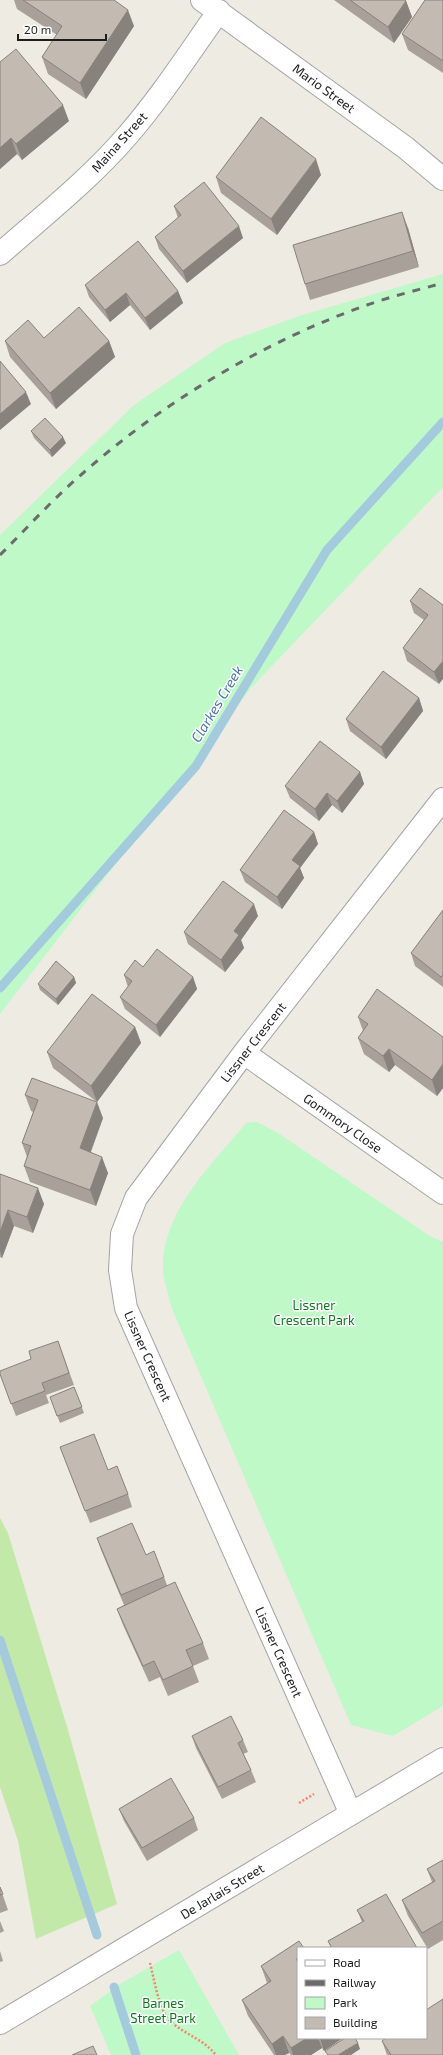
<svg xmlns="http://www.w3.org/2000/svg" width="443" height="2055" viewBox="0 0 443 2055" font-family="'Exo 2',sans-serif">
<rect width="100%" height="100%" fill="#eeebe3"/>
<path fill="#c3e9a8" d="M 0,1518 L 8,1533 L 68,1730 L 117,1904 L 36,1939 L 18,1841 L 0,1787 Z"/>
<path fill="#bff9c8" d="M 443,274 L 443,487 L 251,688 L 0,1014 L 0,535 L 134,405 L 225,343 L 299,316 Z
M 257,1122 L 278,1133 L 430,1236 L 443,1242 L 443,1706 L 393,1736 L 351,1725 L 172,1309 C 169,1296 163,1281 163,1268 C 163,1209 212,1165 246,1123 Z
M 179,1950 L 239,2055 L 111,2055 L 90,2006 L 120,1984 Z"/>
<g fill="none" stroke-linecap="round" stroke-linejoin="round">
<path stroke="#a3cbdd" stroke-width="9" d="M 0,988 L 196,766 L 327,550 L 443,422
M 0,1640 L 97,1935
M 114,1987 L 136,2055"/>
<g stroke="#a4a4a4" stroke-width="24">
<path id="street" d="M 202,0 L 406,148 L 443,179
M 0,254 C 43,216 89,180 127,136 C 161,97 189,53 219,11
M 244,1053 L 443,1193
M 351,1814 L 126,1308 L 120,1270 L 122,1234 L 136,1198 L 244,1053 L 443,799
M 0,2023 L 443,1759"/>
</g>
<path stroke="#fa8268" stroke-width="2.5" stroke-dasharray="2 2" stroke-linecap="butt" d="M 299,1803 L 314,1794
M 150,1963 C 154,1978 159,2012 171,2022 C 186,2035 203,2039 216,2055"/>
<use href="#street" stroke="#fff" stroke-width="22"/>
<path stroke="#6b6b6b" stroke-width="3" stroke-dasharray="8 8" stroke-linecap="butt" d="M 0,555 C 27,528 53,499 82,474 C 163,402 265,341 367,305 C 392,296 418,290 443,283"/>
</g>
<path fill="#a8a099" d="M 14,0 L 114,0 L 134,26 L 86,99 L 48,74 L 42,57 L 57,35 L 17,9 Z
M 334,0 L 405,0 L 406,1 L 412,17 L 394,43 Z
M 443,0 L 443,73 L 408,50 L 402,34 Z
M 0,62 L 69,121 L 22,160 L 17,154 L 0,169 Z
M 321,175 L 277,235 L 221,193 L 216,177 Z
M 174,206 L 243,238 L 187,283 L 159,249 L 155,237 L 178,218 Z
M 408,228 L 419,267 L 310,300 L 305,284 Z
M 85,285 L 178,291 L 183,303 L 150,330 L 130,305 L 110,322 L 89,297 Z
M 44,338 L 109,341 L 115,357 L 56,409 L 10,357 L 5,341 Z
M 31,431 L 66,443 L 52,457 L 34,438 Z
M 410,601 L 443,605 L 439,684 L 407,661 L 403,648 L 424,620 L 414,613 Z
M 419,698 L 423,711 L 386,759 L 350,731 L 346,719 Z
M 360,772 L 364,784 L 342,813 L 332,805 L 319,821 L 290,798 L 285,786 Z
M 314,832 L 318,844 L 300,868 L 304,878 L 282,909 L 245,882 L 240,870 Z
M 443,910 L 443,987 L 415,966 L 411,953 Z
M 258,916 L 241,940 L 244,948 L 225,972 L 188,944 L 184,932 Z
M 143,967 L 193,977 L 197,989 L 160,1037 L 125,1009 L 120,997 L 128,987 L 124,975 Z
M 74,977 L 76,983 L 58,1005 L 40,990 L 38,984 Z
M 358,1017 L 443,1037 L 443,1088 L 437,1096 L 395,1065 L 389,1072 L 364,1054 L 358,1038 L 363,1031 Z
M 135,1027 L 141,1043 L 97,1102 L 53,1068 L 47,1052 Z
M 25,1095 L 103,1118 L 91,1152 L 108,1173 L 96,1206 L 30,1182 L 24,1166 L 27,1157 L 22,1143 L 33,1112 L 31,1111 Z
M 0,1174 L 44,1204 L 33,1233 L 14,1226 L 2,1258 L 0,1257 Z
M 58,1341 L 74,1385 L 46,1395 L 49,1403 L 16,1416 L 0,1374 L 31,1359 Z
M 74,1387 L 84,1413 L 60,1423 L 50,1397 Z
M 60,1447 L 108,1470 L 128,1494 L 132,1507 L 90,1523 Z
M 97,1538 L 146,1555 L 164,1577 L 167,1585 L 203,1643 L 209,1659 L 193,1666 L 199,1682 L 168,1696 L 160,1677 L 149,1682 L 123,1625 L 117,1609 L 124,1605 L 101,1550 Z
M 192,1736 L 243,1740 L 248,1752 L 243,1754 L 251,1770 L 256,1782 L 222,1799 L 196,1748 Z
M 119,1809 L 194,1818 L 198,1830 L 147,1861 L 124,1821 Z
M 443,1860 L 443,1940 L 428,1949 L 408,1916 L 402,1900 L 432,1882 L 427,1869 Z
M 0,1887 L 8,1910 L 0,1913 Z
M 357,1910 L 417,1948 L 331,1948 L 328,1941 L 362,1922 Z
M 0,1921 L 4,1931 L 0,1933 Z
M 299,1941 L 298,2038 L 343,2038 L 324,2051 L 322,2048 L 311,2055 L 291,2055 L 289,2053 L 285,2055 L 274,2055 L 248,2016 L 242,2000 L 267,1983 L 261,1966 Z
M 0,1951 L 3,1961 L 0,1962 Z
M 382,2041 L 443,2055 L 387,2055 Z"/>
<path fill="#88827d" d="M 406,1 L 412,17 L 394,43 L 388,27 Z
M 128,10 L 134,26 L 86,99 L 80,83 Z
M 63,105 L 69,121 L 22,160 L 16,144 Z
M 11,138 L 17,154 L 0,169 L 0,148 Z
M 316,159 L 321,175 L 277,235 L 271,219 Z
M 402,212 L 408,228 L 419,267 L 413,251 Z
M 239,226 L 243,238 L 187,283 L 183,271 Z
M 178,291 L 183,303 L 150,330 L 145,318 Z
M 126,293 L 130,305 L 110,322 L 105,310 Z
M 109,341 L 115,357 L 56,409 L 50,393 Z
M 26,392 L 31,404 L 0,430 L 0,414 Z
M 63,437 L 66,443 L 52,457 L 50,450 Z
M 443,661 L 443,679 L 439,684 L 434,672 Z
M 419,698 L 423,711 L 386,759 L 381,747 Z
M 360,772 L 364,784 L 342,813 L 337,801 Z
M 327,793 L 332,805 L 319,821 L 315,809 Z
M 314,832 L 318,844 L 300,868 L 304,878 L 282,909 L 277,897 L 292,860 Z
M 254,904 L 258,916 L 241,940 L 244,948 L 225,972 L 221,960 L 234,931 Z
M 74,977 L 76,983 L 58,1005 L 56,999 Z
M 193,977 L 197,989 L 160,1037 L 156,1025 Z
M 135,1027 L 141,1043 L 97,1102 L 91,1086 Z
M 389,1049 L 395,1065 L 389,1072 L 383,1056 Z
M 443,1064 L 443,1088 L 437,1096 L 432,1080 Z
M 97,1102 L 103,1118 L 86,1164 L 80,1148 Z
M 102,1157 L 108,1173 L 96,1206 L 90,1190 Z
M 38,1188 L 44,1204 L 33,1233 L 27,1217 Z
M 8,1210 L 14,1226 L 2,1258 L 0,1251 L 0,1232 Z
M 283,2036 L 289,2053 L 285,2055 L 276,2055 L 272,2044 Z
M 307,2038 L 318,2038 L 322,2048 L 311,2055 L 293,2055 L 291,2048 Z
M 320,2038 L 343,2038 L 324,2051 Z
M 358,2043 L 360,2049 L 351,2055 L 338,2055 Z"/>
<path fill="#c3bab2" stroke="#88827d" d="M 23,0 L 114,0 L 128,10 L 80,83 L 42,57 L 62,26 Z
M 350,0 L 405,0 L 406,1 L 388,27 Z
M 425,0 L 443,0 L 443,61 L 402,34 Z
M 16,49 L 63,105 L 16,144 L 11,138 L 0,148 L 0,62 Z
M 261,117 L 316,159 L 271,219 L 216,177 Z
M 204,182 L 239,226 L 183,271 L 155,237 L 181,215 L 174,206 Z
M 402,212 L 413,251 L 305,284 L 293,245 Z
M 138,241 L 178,291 L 145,318 L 126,293 L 105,310 L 85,285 Z
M 79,307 L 109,341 L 50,393 L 5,341 L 28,320 L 44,338 Z
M 0,361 L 26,392 L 0,414 Z
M 45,418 L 63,437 L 50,450 L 31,431 Z
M 420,588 L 443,605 L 443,661 L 434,672 L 403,648 L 428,615 L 410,601 Z
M 383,671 L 419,698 L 381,747 L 346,719 Z
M 320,741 L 360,772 L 337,801 L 327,793 L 315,809 L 285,786 Z
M 284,810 L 314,832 L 292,860 L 300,866 L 277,897 L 240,870 Z
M 223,881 L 254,904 L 234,931 L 239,935 L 221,960 L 184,932 Z
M 443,910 L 443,975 L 441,977 L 411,953 Z
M 157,949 L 193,977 L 156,1025 L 120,997 L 132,981 L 124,975 L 135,960 L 143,967 Z
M 56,961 L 74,977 L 56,999 L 38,984 Z
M 377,989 L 443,1037 L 443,1064 L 432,1080 L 389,1049 L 383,1056 L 358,1038 L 368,1024 L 358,1017 Z
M 92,994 L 135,1027 L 91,1086 L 47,1052 Z
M 32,1078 L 97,1102 L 80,1148 L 102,1157 L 90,1190 L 24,1166 L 31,1146 L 22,1143 L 38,1100 L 25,1095 Z
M 0,1174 L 38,1188 L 27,1217 L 8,1210 L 0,1232 Z
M 58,1341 L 69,1373 L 42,1383 L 45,1391 L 11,1404 L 0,1374 L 0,1371 L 31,1359 L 29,1351 Z
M 74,1387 L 82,1407 L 57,1416 L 50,1397 Z
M 94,1434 L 108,1470 L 117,1466 L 128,1494 L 85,1511 L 60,1447 Z
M 132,1523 L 146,1555 L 154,1551 L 164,1577 L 121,1595 L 97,1538 Z
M 175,1582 L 203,1643 L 186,1650 L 193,1666 L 163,1680 L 154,1661 L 143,1666 L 117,1609 Z
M 231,1716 L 243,1740 L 238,1743 L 251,1770 L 218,1787 L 192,1736 Z
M 171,1778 L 194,1818 L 142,1848 L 119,1809 Z
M 443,1860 L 443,1921 L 422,1933 L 402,1900 L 435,1881 L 427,1869 Z
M 0,1887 L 3,1894 L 0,1895 Z
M 386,1894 L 417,1948 L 332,1948 L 328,1941 L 364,1921 L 357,1910 Z
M 299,1941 L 304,1948 L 298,1948 L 298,1958 L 296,1959 L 298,1962 L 298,2038 L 307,2038 L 291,2048 L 283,2036 L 272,2044 L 242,2000 L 271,1981 L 261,1966 Z
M 443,1999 L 443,2055 L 391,2055 L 382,2041 L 386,2038 L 426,2038 L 426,2010 Z
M 345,2038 L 355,2038 L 358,2043 L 338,2055 L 328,2055 L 325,2051 Z
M 93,2046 L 97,2055 L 72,2055 Z"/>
<g text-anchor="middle" stroke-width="3" stroke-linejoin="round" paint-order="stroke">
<g font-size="13" fill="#1d1d1d" stroke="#fff">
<text transform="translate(324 88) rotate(36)" y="5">Mario Street</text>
<text transform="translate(119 142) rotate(-48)" y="5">Maina Street</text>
<text transform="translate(253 1042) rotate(-52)" y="5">Lissner Crescent</text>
<text transform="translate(343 1123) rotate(35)" y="5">Gommory Close</text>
<text transform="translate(148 1356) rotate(66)" y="5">Lissner Crescent</text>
<text transform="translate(279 1652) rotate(66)" y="5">Lissner Crescent</text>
<text transform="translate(222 1891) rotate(-31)" y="5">De Jarlais Street</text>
</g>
<g font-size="13" fill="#0b7c1d" stroke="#fff">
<text x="314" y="1310">Lissner<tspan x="314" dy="15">Crescent Park</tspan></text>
<text x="163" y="2008">Barnes<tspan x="163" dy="15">Street Park</tspan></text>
</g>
<g font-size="14" font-style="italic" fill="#4973ad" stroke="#fff">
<text transform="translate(217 704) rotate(-59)" y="5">Clarkes Creek</text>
</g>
</g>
<rect x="297" y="1947" width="130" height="92" fill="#ffffff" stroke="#a5a5a5"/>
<rect x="305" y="1960" width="20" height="6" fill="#ffffff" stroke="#a5a5a5"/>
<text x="333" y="1967" font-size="12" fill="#1d1d1d">Road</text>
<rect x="305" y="1980" width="20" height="6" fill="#6b6b6b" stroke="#a5a5a5"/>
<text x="333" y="1987" font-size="12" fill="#1d1d1d">Railway</text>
<rect x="305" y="1997" width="20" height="12" fill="#bff9c8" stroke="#a5a5a5"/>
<text x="333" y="2007" font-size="12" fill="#1d1d1d">Park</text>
<rect x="305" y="2017" width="20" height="12" fill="#c3bab2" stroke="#a5a5a5"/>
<text x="333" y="2027" font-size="12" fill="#1d1d1d">Building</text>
<path d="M18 34v6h88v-6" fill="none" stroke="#1d1d1d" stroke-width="2"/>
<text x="24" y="34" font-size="12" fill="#1d1d1d" stroke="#ffffff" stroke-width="3" paint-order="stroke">20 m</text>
</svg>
